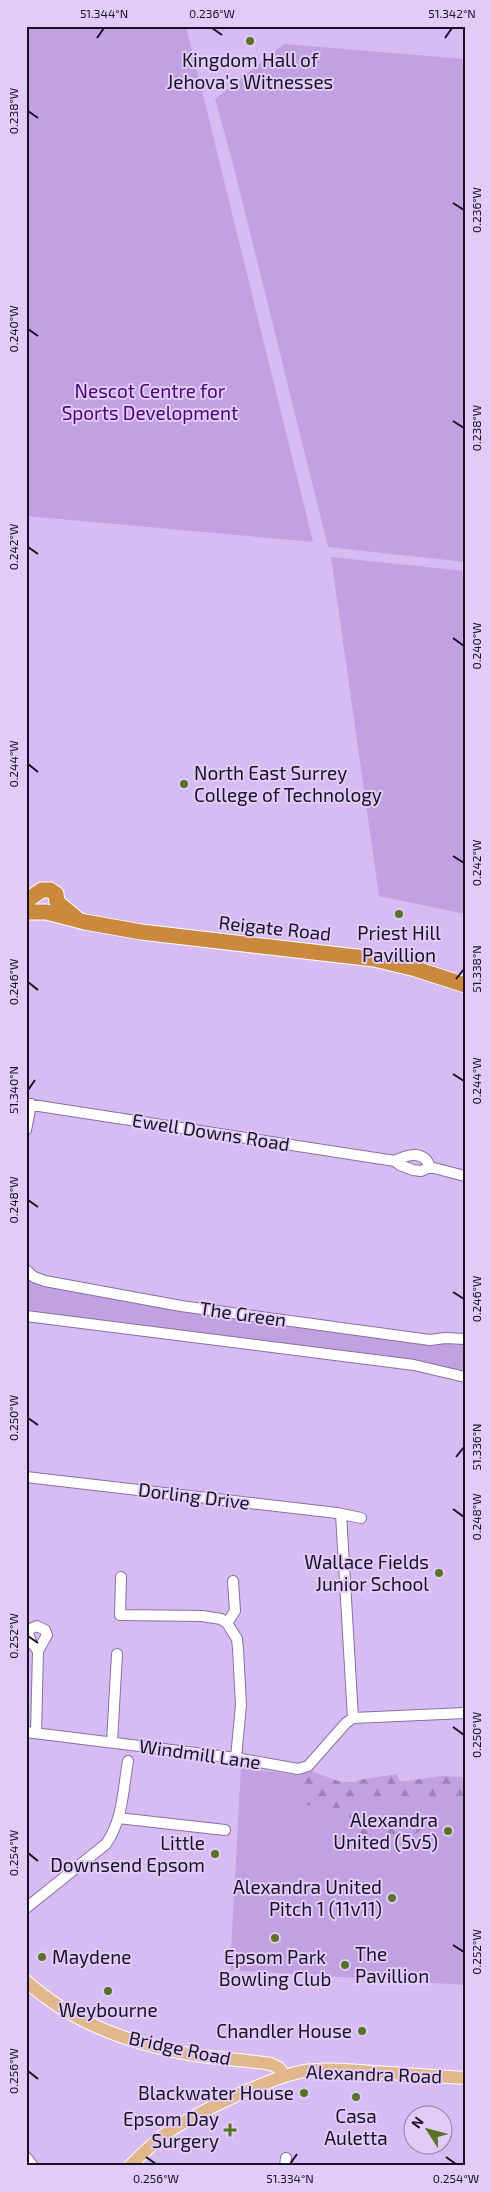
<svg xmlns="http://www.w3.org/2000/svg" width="491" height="2192" viewBox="0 0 491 2192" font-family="'Exo 2',sans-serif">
<defs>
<pattern id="forest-firs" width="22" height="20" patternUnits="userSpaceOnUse" patternTransform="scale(1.25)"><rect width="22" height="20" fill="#c1a1e2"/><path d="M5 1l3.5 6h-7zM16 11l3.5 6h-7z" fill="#9c82b7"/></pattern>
</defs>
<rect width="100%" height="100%" fill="#d6bcf3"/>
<path fill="#c1a1e2" d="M 26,26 L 186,26 L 313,542 L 26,516 Z
M 284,44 L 465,59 L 465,562 L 328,547 L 232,160 L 215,99 Z
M 331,557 L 465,571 L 465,914 L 379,896 Z
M 26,1272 C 52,1294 101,1296 134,1301 C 244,1318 355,1327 465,1343 L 465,1373 L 26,1313 Z
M 241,1767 L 343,1782 L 465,1780 L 465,1985 L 309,1975 L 294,1972 L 293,1974 L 230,1970 Z"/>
<path fill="url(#forest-firs)" d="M 308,1770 L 347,1784 L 348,1789 L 353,1791 L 358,1780 L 397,1774 L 400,1782 L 441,1776 L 465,1777 L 465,1796 L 356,1802 L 367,1819 L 383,1828 L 401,1823 L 405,1812 L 426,1808 L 431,1815 C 421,1836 390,1858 367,1841 C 357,1834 351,1819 345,1809 L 307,1805 L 297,1774 Z"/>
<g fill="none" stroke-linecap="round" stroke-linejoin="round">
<g stroke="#8970a3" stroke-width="12">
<path id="minor" d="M 26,1104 L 395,1161 L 400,1165 L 413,1170 L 421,1171 L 430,1167 L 465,1176
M 26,1130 L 31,1104
M 395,1161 C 408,1154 424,1150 430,1167
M 26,1270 L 34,1277 L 45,1281 L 181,1306 L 430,1340 L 445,1338 L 465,1339
M 26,1316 L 414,1365 L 465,1377
M 26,1477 L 337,1513 L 361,1518
M 341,1514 L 353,1718
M 121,1577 L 120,1615 L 202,1616 L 221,1619 L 227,1623 L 237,1639 L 238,1649 L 241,1705 L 236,1758
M 227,1623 L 235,1611 L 233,1581
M 26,1732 L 236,1758 L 298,1769 L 308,1766 L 346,1723 L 353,1718 L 465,1713
M 36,1733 L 38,1651 L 31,1642 L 28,1633 L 30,1629 L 37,1626 L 45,1630 L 47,1635 L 38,1651
M 112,1742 L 117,1654
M 118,1818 L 225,1830
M 26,1908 L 106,1844 C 123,1820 123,1789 128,1761
M 26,2157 L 33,2166
M 285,2166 L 286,2158"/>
</g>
<g stroke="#fff" stroke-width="14">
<path id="major" d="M 26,1981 C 73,2024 134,2045 195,2055 C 221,2059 246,2060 271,2064 L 279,2068 L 284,2075
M 130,2166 C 141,2155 152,2144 164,2135 C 193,2114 279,2072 313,2070 C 333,2068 354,2071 374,2072 C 404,2074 434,2076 465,2078"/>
</g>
<g stroke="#fff" stroke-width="17">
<path id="highway" d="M 26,901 L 42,890 L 50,890 L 56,894 L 57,902 L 76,918
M 26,912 L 46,912 L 85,922 L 141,932 L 374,959 L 416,969 L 465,985"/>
</g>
<use href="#minor" stroke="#fff" stroke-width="10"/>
<use href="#major" stroke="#e0b88b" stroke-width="12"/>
<use href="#highway" stroke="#cb893d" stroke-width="15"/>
</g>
<path fill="none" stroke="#1a1024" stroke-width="2" d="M 212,28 L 222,35M 97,38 L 104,28M 445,38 L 452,28M 28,111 L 38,118M 453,203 L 464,210M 28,329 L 38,336M 453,421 L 464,428M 28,547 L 38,554M 453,638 L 464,646M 28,764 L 38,772M 453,856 L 464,863M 456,979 L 464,969M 28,982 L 38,990M 453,1074 L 464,1081M 28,1090 L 35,1080M 28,1200 L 38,1207M 453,1292 L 464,1299M 28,1418 L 38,1425M 456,1457 L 464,1447M 453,1509 L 464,1517M 28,1636 L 38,1643M 453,1727 L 464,1735M 28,1853 L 38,1861M 453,1945 L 464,1952M 28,2071 L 38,2079M 146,2157 L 156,2164M 446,2157 L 456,2164M 290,2164 L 297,2154"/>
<g fill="#587326" stroke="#e1ccf8" stroke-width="2">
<circle cx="250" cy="41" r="5"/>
<circle cx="184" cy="784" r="5"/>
<circle cx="399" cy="914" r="5"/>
<circle cx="439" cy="1573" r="5"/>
<circle cx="448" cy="1831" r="5"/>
<circle cx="215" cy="1854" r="5"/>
<circle cx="392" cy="1898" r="5"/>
<circle cx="275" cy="1938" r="5"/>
<circle cx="42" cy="1957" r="5"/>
<circle cx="345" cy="1965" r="5"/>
<circle cx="108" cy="1991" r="5"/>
<circle cx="362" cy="2031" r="5"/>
<circle cx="304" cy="2093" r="5"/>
<circle cx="356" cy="2097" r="5"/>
<path d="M227.5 2122.5h5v5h5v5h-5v5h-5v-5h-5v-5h5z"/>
</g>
<g text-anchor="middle" stroke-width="4" stroke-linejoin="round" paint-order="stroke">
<g font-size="19" fill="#1a1024" stroke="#e1ccf8" text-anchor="end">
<text x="250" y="67" text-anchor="middle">Kingdom Hall of<tspan x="250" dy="22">Jehova's Witnesses</tspan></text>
<text x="194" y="780" text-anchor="start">North East Surrey<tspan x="194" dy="22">College of Technology</tspan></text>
<text x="399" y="940" text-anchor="middle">Priest Hill<tspan x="399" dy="22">Pavillion</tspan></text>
<text x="429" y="1569">Wallace Fields<tspan x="429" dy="22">Junior School</tspan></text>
<text x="438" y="1827">Alexandra<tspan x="438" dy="22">United (5v5)</tspan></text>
<text x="205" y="1850">Little<tspan x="205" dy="22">Downsend Epsom</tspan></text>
<text x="382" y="1894">Alexandra United<tspan x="382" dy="22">Pitch 1 (11v11)</tspan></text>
<text x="355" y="1961" text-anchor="start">The<tspan x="355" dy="22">Pavillion</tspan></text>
<text x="52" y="1964" text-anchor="start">Maydene</text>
<text x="275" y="1964" text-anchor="middle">Epsom Park<tspan x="275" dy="22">Bowling Club</tspan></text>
<text x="108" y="2017" text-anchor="middle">Weybourne</text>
<text x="352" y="2038">Chandler House</text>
<text x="294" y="2100">Blackwater House</text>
<text x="356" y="2123" text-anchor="middle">Casa<tspan x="356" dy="22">Auletta</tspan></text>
<text x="219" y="2126">Epsom Day<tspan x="219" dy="22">Surgery</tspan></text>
</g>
<g font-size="19" fill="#4b0374" stroke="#e1ccf8">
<text x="150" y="398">Nescot Centre for<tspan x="150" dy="22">Sports Development</tspan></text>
</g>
<g font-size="19" fill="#1a1024" stroke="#e1ccf8">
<text transform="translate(275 928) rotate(6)" y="7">Reigate Road</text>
<text transform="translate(211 1132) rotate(9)" y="7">Ewell Downs Road</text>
<text transform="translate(243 1314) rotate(8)" y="7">The Green</text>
<text transform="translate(194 1496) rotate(7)" y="7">Dorling Drive</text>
<text transform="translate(200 1754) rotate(8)" y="7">Windmill Lane</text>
<text transform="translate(180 2048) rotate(12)" y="7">Bridge Road</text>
<text transform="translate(374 2074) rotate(2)" y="7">Alexandra Road</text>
</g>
</g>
<rect width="491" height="2192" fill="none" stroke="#e1ccf8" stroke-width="55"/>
<g transform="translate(428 2130) rotate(306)"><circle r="24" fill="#e1ccf8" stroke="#9181a3"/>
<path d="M0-4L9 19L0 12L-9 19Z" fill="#587326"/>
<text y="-8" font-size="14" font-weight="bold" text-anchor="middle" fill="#1a1024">N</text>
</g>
<rect x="28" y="28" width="436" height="2136" fill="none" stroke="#1a1024" stroke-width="2"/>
<g font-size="12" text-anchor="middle" fill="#1a1024">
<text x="104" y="18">51.344°N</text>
<text x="212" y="18">0.236°W</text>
<text x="452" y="18">51.342°N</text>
<text transform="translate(14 111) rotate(-90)" y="4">0.238°W</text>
<text transform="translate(477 210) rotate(-90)" y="4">0.236°W</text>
<text transform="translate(14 329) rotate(-90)" y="4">0.240°W</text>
<text transform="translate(477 428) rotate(-90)" y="4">0.238°W</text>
<text transform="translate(14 547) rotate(-90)" y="4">0.242°W</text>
<text transform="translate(477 646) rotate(-90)" y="4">0.240°W</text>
<text transform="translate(14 764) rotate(-90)" y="4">0.244°W</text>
<text transform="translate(477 863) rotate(-90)" y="4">0.242°W</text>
<text transform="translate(477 969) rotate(-90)" y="4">51.338°N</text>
<text transform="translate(14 982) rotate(-90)" y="4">0.246°W</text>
<text transform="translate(477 1081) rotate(-90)" y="4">0.244°W</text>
<text transform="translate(14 1090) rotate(-90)" y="4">51.340°N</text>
<text transform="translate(14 1200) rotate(-90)" y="4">0.248°W</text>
<text transform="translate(477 1299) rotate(-90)" y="4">0.246°W</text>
<text transform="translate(14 1418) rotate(-90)" y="4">0.250°W</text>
<text transform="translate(477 1447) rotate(-90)" y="4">51.336°N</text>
<text transform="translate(477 1517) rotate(-90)" y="4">0.248°W</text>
<text transform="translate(14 1636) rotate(-90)" y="4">0.252°W</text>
<text transform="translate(477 1735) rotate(-90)" y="4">0.250°W</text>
<text transform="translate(14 1853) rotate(-90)" y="4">0.254°W</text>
<text transform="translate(477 1952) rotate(-90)" y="4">0.252°W</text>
<text transform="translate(14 2071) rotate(-90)" y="4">0.256°W</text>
<text x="156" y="2183">0.256°W</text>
<text x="290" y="2183">51.334°N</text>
<text x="456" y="2183">0.254°W</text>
</g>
</svg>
